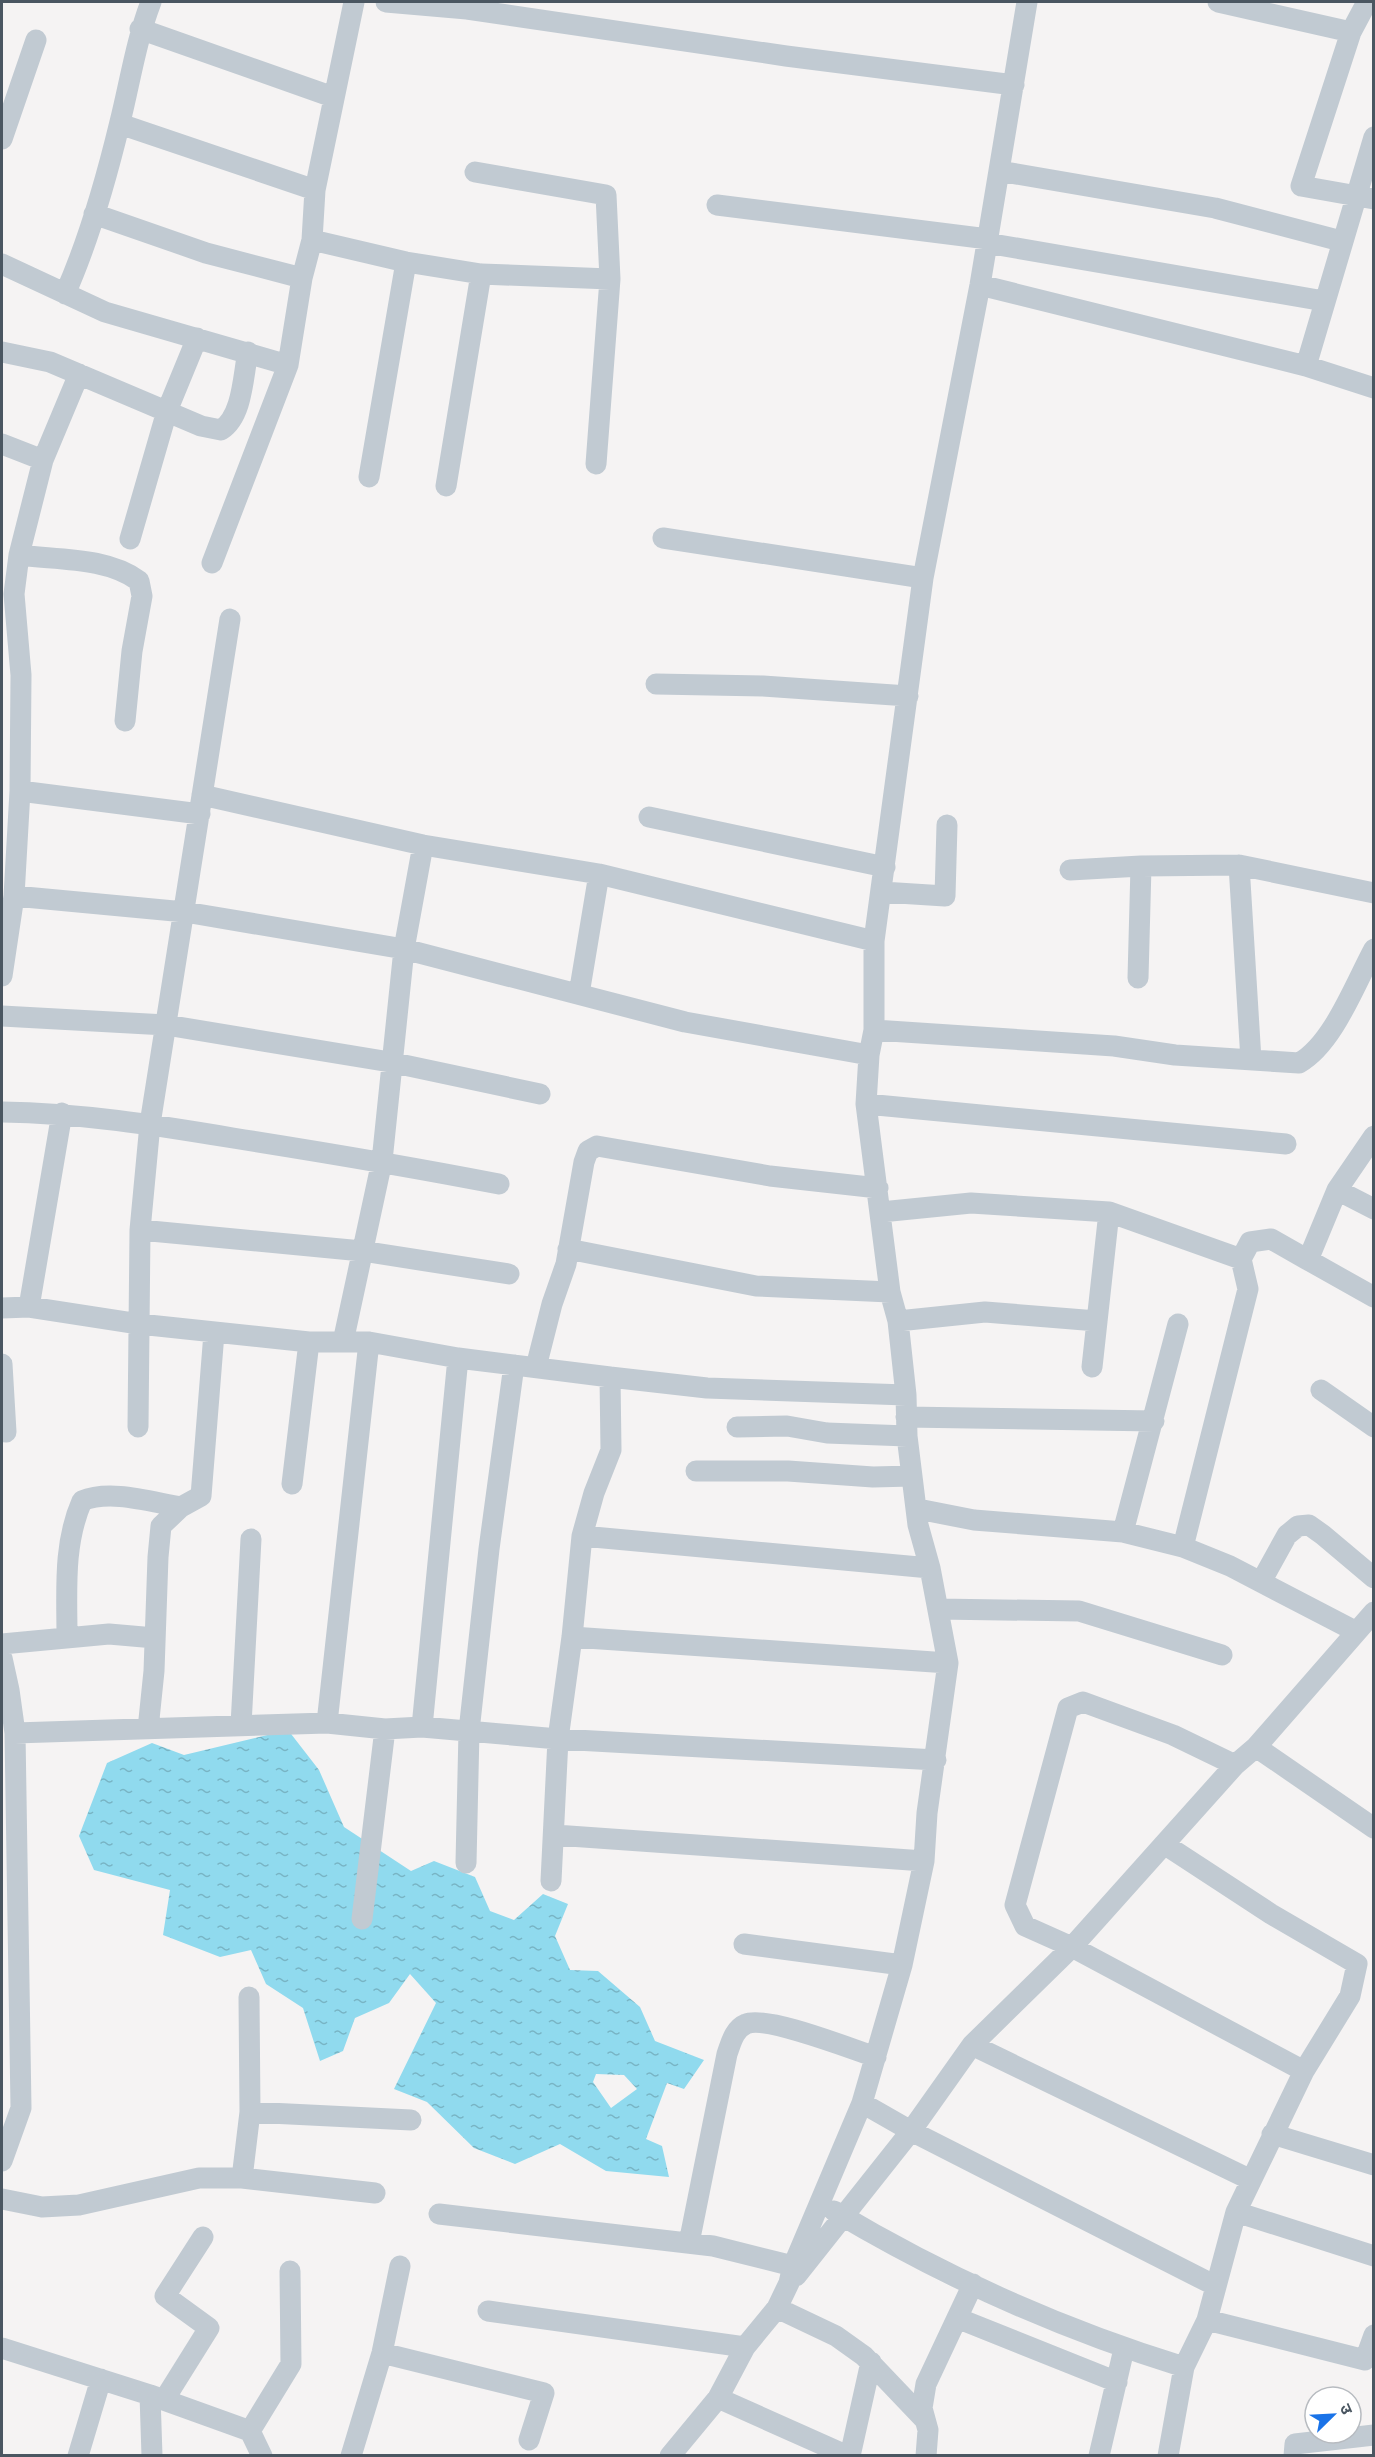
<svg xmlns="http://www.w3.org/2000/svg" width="1375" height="2457" viewBox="0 0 1375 2457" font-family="Roboto,'Noto Sans Devanagari',sans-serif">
<defs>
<pattern id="water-ripples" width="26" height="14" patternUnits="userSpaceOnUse" patternTransform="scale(1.5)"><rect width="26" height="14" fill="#90daee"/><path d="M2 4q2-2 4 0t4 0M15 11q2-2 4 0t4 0" fill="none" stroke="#78b4c4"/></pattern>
</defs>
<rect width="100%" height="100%" fill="#f5f3f3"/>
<path fill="url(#water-ripples)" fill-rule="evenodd" d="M 288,1730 L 319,1770 L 344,1827 L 411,1871 L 434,1861 L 475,1877 L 490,1911 L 514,1920 L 543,1894 L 568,1904 L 555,1936 L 570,1970 L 598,1971 L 640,2007 L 655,2041 L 704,2060 L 684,2089 L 667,2083 L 646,2139 L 662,2146 L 669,2177 L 606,2171 L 560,2144 L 515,2164 L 474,2148 L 427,2102 L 394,2089 L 436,2003 L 410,1974 L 389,2003 L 355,2018 L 343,2051 L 320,2061 L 303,2008 L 266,1984 L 251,1950 L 220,1957 L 163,1935 L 170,1890 L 94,1870 L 79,1836 L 107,1763 L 152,1743 L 184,1755 ZM 596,2074 L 624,2075 L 637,2089 L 611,2108 L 593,2082 Z"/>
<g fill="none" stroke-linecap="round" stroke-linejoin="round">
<path stroke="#c1cad2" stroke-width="21" d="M 386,2 L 467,9 L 786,56 L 1014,85
M 1218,2 L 1351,32
M 1367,2 L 1351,32 L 1301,186 L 1374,199
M 140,29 L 333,97
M 120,124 L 315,190
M 2,139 L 36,40
M 999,171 L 1215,208 L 1341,241
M 475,172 L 606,195 L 610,279 L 596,464
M 717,205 L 988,239
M 94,214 L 206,253 L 302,278
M 312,240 L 315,190 L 354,2
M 987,243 L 1324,301
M 2,264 L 105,312 L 288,365 L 302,278 L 312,240 L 406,262 L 481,274 L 610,279
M 980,285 L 1306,366 L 1374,388
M 65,294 C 89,240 106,180 120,122 C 130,82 136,41 151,2
M 2,352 L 50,362 L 201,426 L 221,430 C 243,416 243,375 248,352
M 1306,366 L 1374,137
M 2,444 L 43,460
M 369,477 L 406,262
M 446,486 L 481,274
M 663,538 L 923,578
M 130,539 L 167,411 L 197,338
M 19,555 C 57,560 107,557 139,581 L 142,596 L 132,651 L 125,721
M 212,563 L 288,365
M 656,684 L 763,686 L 908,696
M 20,791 L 200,814
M 202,795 L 423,845 L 599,874 L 874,941
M 649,817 L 885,867
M 1239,865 L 1251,1060
M 1070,870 L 1141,866
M 882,892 L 945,896 L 947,825
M 14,896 L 185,912 L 404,949 L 685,1022 L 869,1055
M 2,976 L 14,896 L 20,791 L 21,675 L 14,594 L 19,555 L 43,460 L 79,374
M 1138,978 L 1141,866 L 1239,865 L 1374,893
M 579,994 L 599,874
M 2,1016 L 166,1025 L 390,1062 L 540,1094
M 874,1030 L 1114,1046 L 1175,1055 L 1299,1063 C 1333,1044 1355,984 1374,949
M 866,1104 L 1286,1144
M 2,1112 C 80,1113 155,1125 233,1138 C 322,1152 411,1167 499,1184
M 1374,1136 L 1337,1190 L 1308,1260 L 1374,1297
M 1337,1190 L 1374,1209
M 881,1212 L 971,1203 L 1109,1212 L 1241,1259
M 140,1230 L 362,1251 L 509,1274
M 568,1249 L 756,1286 L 890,1292
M 29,1307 L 62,1113
M 2,1308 L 29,1307 L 139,1324 L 309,1342 L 369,1342 L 458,1358 L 610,1377 L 611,1450 L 594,1493 L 582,1536 L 572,1637 L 558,1739 L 551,1881
M 898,1321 L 985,1312 L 1097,1321
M 343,1342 L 382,1161 L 404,949 L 423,845
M 2,1364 L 6,1432
M 536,1367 L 552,1304 L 566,1264 L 584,1162 L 588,1151 L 597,1146 L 770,1176 L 878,1188
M 1092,1367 L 1109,1212
M 610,1377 L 707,1388 L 906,1395
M 1321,1390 L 1374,1427
M 906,1417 L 1154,1421
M 138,1427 L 140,1230 L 150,1124 L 230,619
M 737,1427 L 787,1426 L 827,1433 L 907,1436
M 696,1471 L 788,1471 L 873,1477 L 912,1476
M 292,1484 L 309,1342
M 918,1509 L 974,1520 L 1123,1532 L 1183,1547 L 1230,1566 L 1355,1631
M 1123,1532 L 1178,1324
M 582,1536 L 930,1568
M 1183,1547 L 1248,1289 L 1241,1259 L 1250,1242 L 1271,1239 L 1308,1260
M 1261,1582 L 1287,1535 L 1298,1526 L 1309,1525 L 1323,1535 L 1374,1578
M 938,1609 L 1079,1611 L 1222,1655
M 67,1637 C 67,1591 63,1544 82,1501 C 110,1489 151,1502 181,1507
M 572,1637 L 948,1663
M 2,1644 L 109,1634 L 155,1638
M 2,1658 L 9,1690 L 15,1733 L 21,2108 L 2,2161
M 327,1723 L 369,1342
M 241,1725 L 251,1539
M 422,1727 L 458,1358
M 148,1729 L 154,1671 L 158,1557 L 161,1526 L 181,1507 L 201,1496 L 214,1333
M 15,1733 L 327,1723 L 385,1729 L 422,1727 L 558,1739 L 936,1760
M 1256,1747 L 1374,1828
M 1235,1765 L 1173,1735 L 1083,1702 L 1068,1708 L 1015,1905 L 1025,1926 L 1072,1947 L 1304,2071
M 555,1835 L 924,1861
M 1164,1844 L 1271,1914 L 1357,1964 L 1350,1996 L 1304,2071 L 1236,2212 L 1207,2320 L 1184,2367
M 466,1863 L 469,1731 L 489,1549 L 514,1365
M 362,1919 L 385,1729
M 744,1944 L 902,1965
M 972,2045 L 1251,2180
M 862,2103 L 911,2131 L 1214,2285
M 250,2112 L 411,2120
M 1272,2134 L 1374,2165
M 242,2178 L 375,2193
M 2,2199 L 42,2207 L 79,2205 L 199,2178 L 242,2178 L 250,2112 L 249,1997
M 834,2211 C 943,2276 1064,2330 1184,2367 L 1168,2456
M 1236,2212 L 1374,2256
M 439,2214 L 713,2246 L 793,2266
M 689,2243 L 727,2054 C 731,2043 734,2029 746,2024 C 766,2015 851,2049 876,2057
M 796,2276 L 911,2131 L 972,2045 L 1072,1947 L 1235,1765 L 1256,1747 L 1374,1612
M 777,2308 L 836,2336 L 864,2356 L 925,2420
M 488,2311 L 745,2347
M 957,2318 L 1117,2382
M 1207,2320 L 1365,2360 L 1374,2335
M 2,2348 L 150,2395 L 250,2431 L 262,2456
M 382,2353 L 544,2393 L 529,2440
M 150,2395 L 152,2456
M 718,2398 L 848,2456
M 164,2400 L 209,2328 L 165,2296 L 203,2237
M 250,2431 L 291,2364 L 290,2271
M 78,2456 L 101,2379
M 351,2456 L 382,2353 L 400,2266
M 670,2456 L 718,2398 L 745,2347 L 777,2308 L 789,2283 L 793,2266 L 862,2103 L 902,1965 L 924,1861 L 927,1813 L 948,1663 L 930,1568 L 918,1525 L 907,1436 L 906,1395 L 898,1321 L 890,1292 L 866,1104 L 869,1055 L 874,1030 L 874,941 L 923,578 L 980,285 L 1027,2
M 850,2456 L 871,2362
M 926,2456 L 928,2430 L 922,2408 L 926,2384 L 973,2284
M 1099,2456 L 1124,2349
M 1294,2456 L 1295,2444 L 1374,2435"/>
</g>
<rect width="1375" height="2457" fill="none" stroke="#4a5661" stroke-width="6"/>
<g transform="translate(1333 2415) rotate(66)"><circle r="28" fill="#ffffff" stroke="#b7bbc0" stroke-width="1.5"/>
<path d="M0-4.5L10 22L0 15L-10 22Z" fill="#1a73e8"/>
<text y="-9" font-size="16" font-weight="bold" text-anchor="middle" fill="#4a5661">उ</text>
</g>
</svg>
